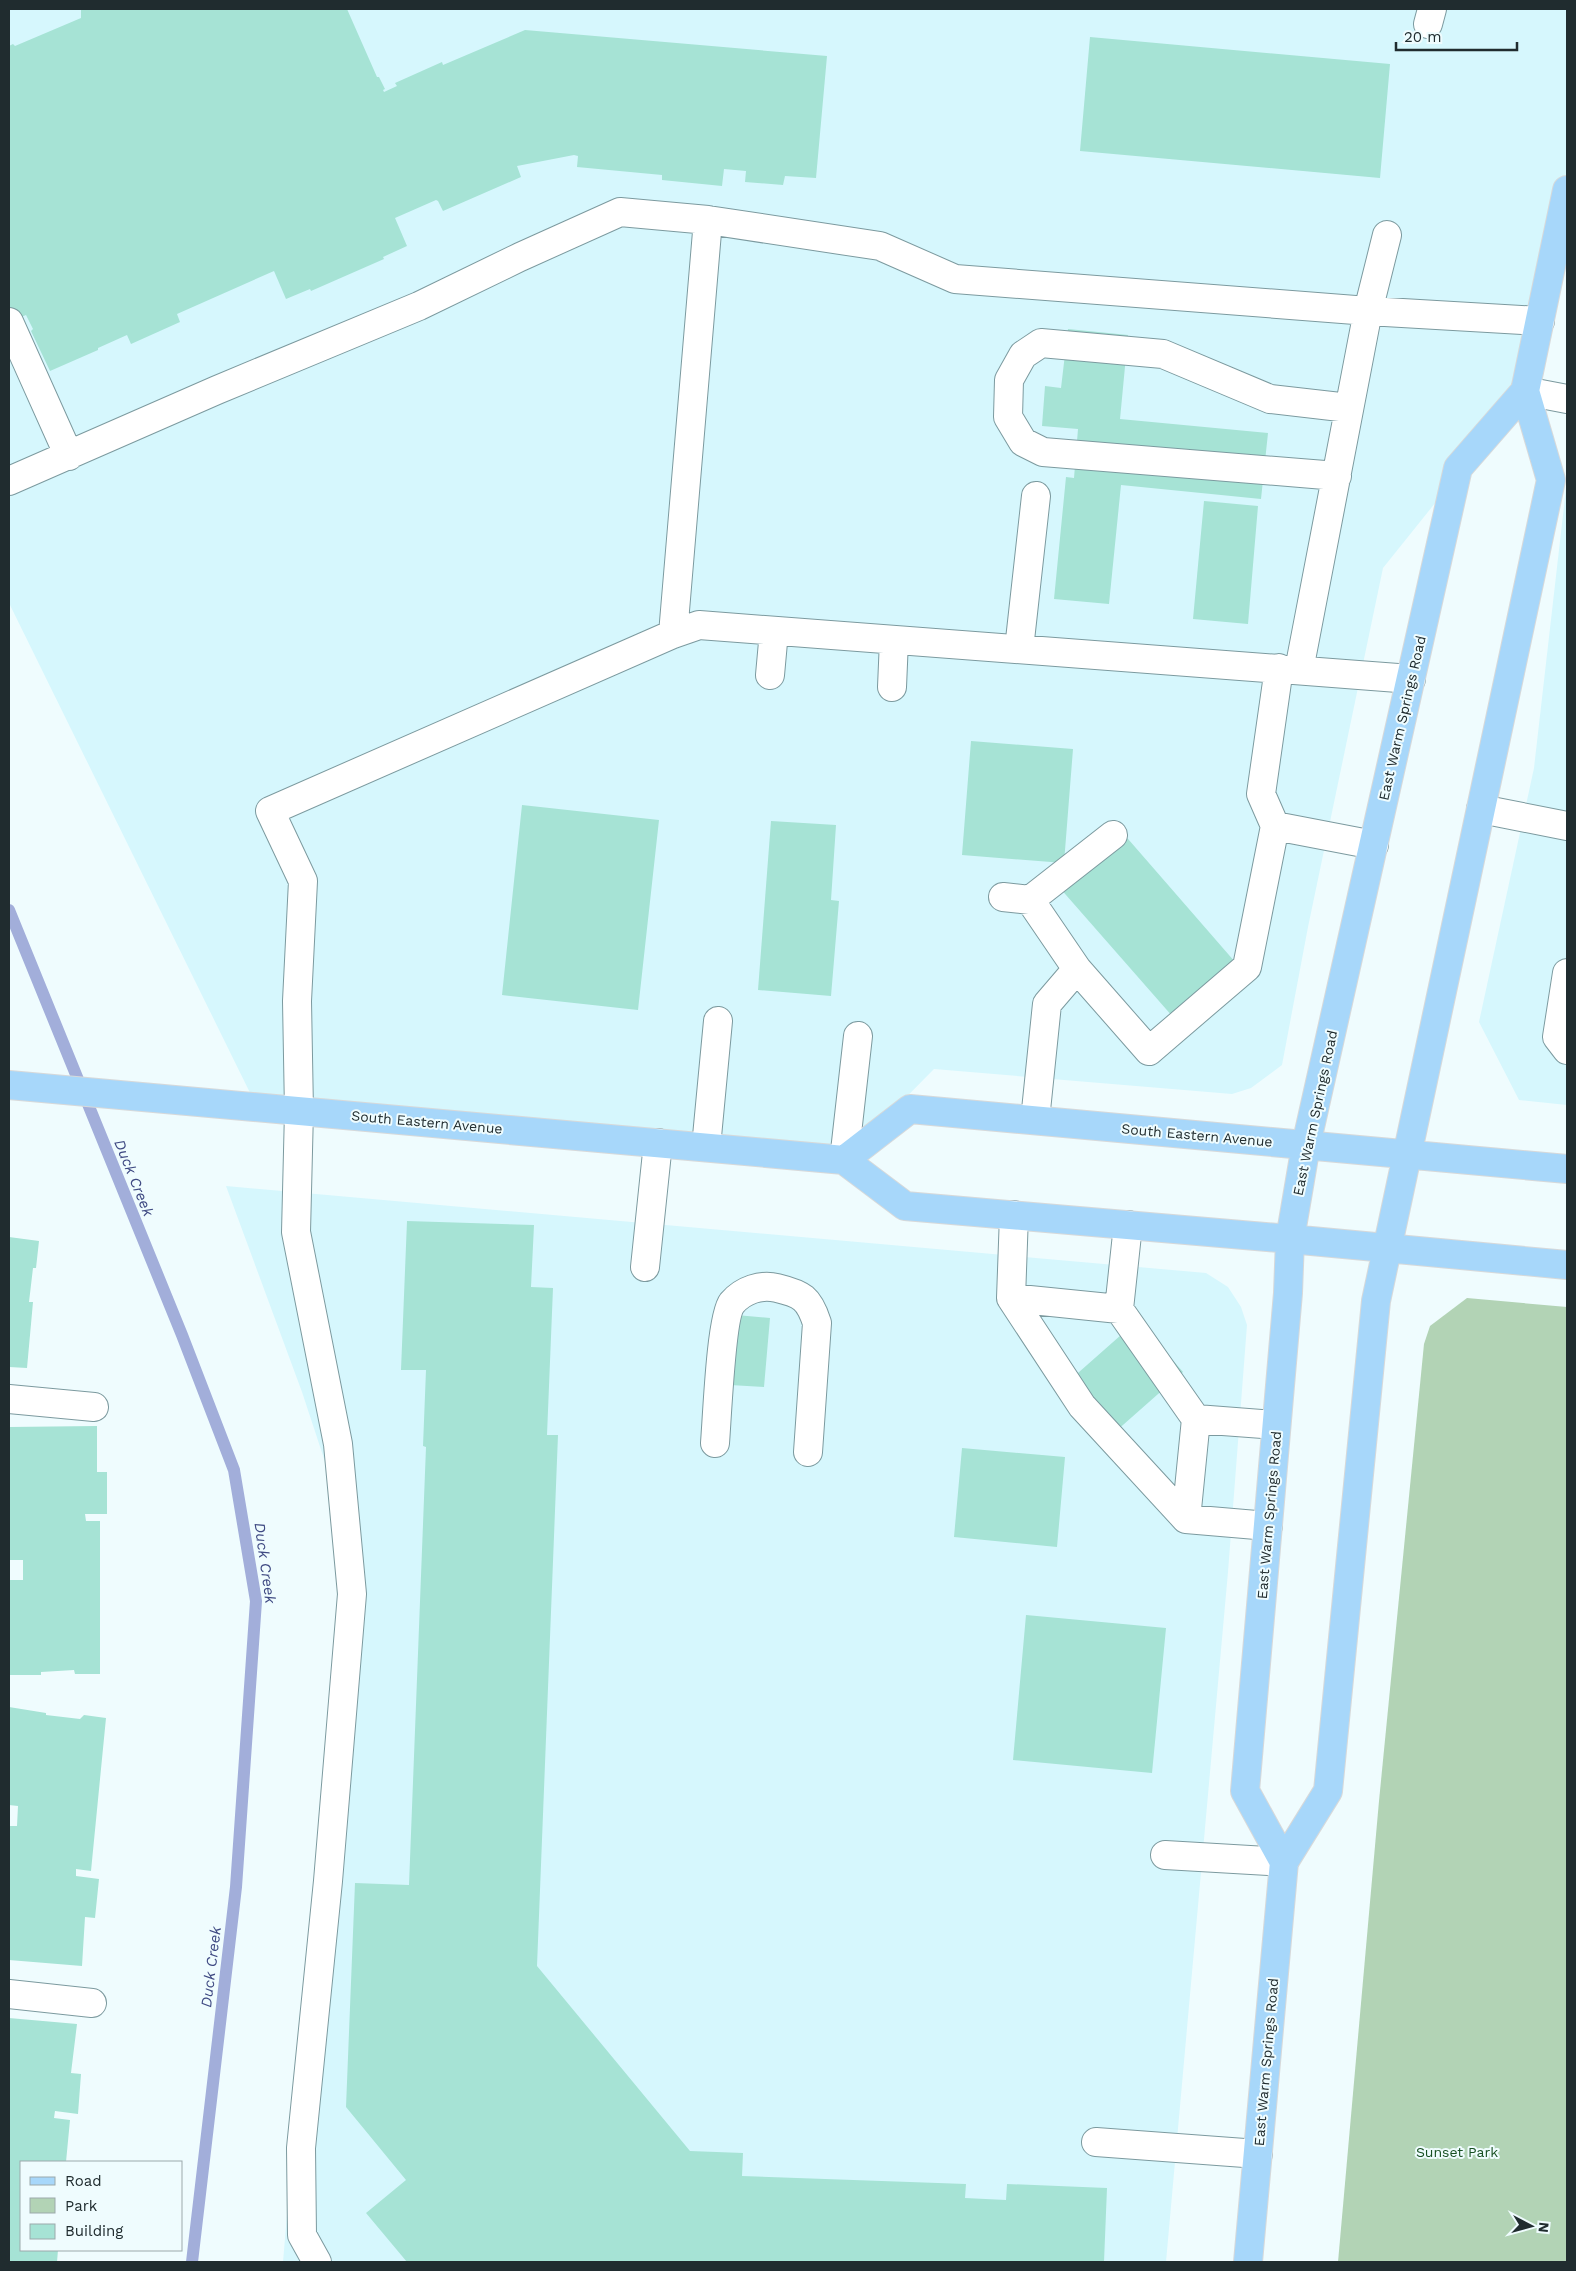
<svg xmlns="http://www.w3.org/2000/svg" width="1576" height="2271" viewBox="0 0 1576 2271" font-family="'Work Sans',sans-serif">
<rect width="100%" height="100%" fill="#effcfe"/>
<path fill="#d6f7fd" d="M 9,9 L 1567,9 L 1567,190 L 1525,391 L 1383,568 L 1308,927 L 1282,1065 L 1251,1088 L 1232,1094 L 934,1069 L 844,1160 L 257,1107 L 9,603 Z
M 1567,480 L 1567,1105 L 1519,1100 L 1479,1022 L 1534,768 Z
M 226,1186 L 1206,1273 L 1228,1287 L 1241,1307 L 1247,1325 L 1228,1572 L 1166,2262 L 283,2262 L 341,1577 L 332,1483 L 302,1392 Z"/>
<path fill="#b2d3b5" d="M 1467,1298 L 1567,1307 L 1567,2262 L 1338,2262 L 1379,1801 L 1424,1344 L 1430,1326 Z"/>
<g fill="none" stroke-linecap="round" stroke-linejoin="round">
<path stroke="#a2aeda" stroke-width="12" d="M 9,910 L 182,1335 L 234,1470 L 256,1601 L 236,1887 L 192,2262"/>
</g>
<path fill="#a6e3d5" d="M 81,9 L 347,9 L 377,77 L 379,77 L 385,89 L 383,90 L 384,92 L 397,86 L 395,83 L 442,62 L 443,65 L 525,30 L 827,56 L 816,178 L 785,176 L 783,185 L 745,182 L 746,171 L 724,169 L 722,186 L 662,180 L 662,175 L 577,167 L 578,156 L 574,155 L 517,166 L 521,177 L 443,211 L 438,201 L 436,200 L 395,218 L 407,246 L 383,257 L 384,259 L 311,291 L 310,289 L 286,299 L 274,271 L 177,314 L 180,322 L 131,344 L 127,335 L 98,348 L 98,350 L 50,371 L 31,331 L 33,329 L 26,315 L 9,322 L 9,46 L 13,44 L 15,46 L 81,18 Z
M 1090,37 L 1390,64 L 1380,178 L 1080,151 Z
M 1068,329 L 1128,335 L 1120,419 L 1268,433 L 1261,499 L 1121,485 L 1109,604 L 1054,599 L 1066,477 L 1074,478 L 1078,429 L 1042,426 L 1045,386 L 1061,388 Z
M 1204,501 L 1258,506 L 1248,624 L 1193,619 Z
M 971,741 L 1073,749 L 1064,863 L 962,855 Z
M 522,805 L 659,820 L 638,1010 L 502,995 Z
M 771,821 L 836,825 L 831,900 L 839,901 L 831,996 L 758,990 Z
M 1122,832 L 1242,970 L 1180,1025 L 1059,887 Z
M 407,1221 L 534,1225 L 531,1287 L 553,1288 L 547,1435 L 558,1435 L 537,1966 L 690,2151 L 743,2153 L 742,2176 L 966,2184 L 965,2198 L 1006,2200 L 1007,2184 L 1107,2188 L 1104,2262 L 407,2262 L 366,2213 L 406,2180 L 346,2107 L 355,1883 L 409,1885 L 426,1447 L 423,1446 L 426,1370 L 401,1370 Z
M 9,1237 L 39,1241 L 36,1268 L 33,1268 L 29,1302 L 33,1302 L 27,1368 L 9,1367 Z
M 736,1315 L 770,1318 L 764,1387 L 730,1385 Z
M 1138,1320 L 1183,1372 L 1115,1432 L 1070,1380 Z
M 97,1426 L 97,1472 L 107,1472 L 107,1514 L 85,1514 L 86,1521 L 100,1521 L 100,1674 L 75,1674 L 74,1670 L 41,1672 L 41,1675 L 9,1675 L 9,1580 L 23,1580 L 23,1560 L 9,1560 L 9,1427 Z
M 962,1448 L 1065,1457 L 1057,1547 L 954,1537 Z
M 1026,1615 L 1166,1628 L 1152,1773 L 1013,1760 Z
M 9,1707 L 46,1713 L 46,1715 L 80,1719 L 84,1715 L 106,1718 L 91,1871 L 76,1869 L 76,1876 L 99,1879 L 95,1918 L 85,1917 L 82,1966 L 9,1960 L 9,1826 L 17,1826 L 18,1806 L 9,1805 Z
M 9,2018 L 77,2024 L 71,2073 L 81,2074 L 78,2114 L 55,2111 L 54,2118 L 70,2120 L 66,2162 L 21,2162 L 21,2250 L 58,2250 L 57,2262 L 9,2262 Z"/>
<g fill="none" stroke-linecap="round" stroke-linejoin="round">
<g stroke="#7c9a9f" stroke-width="30">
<path id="minor" d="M 1428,24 L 1432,9
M 9,322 L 69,456
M 1525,391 L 1567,399
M 1337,476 L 1043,452 L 1023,442 L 1008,417 L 1009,380 L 1023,355 L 1041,343 L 1163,354 L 1270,399 L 1349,408
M 9,481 L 217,390 L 419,306 L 520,257 L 620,212 L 708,220 L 880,246 L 955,279 L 1368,311 L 1540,321
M 673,634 L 708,220
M 1019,649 L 1036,496
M 1299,670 L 1368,311 L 1387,235
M 770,675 L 774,631
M 892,687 L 894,640
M 1481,809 L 1567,826
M 1275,826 L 1374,845
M 1003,897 L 1030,900 L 1113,835
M 1030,900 L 1077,969
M 1567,973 L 1557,1037 L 1567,1050
M 1035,1120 L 1047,1004 L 1077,969 L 1149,1051 L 1247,967 L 1275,826 L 1261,794 L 1279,668
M 706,1147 L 718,1021
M 844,1160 L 858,1036
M 1014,1215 L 1011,1298 L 1082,1406 L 1186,1519 L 1268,1526
M 1128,1225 L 1119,1309 L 1196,1419 L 1276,1425
M 645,1267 L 658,1143
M 1011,1298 L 1119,1309
M 9,1399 L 94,1407
M 715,1443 C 717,1419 721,1317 732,1303 C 743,1290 761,1284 777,1288 C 802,1294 809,1298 817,1323 L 808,1452
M 1186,1519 L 1196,1419
M 1165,1855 L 1284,1862
M 9,1994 L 92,2003
M 1096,2142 L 1258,2154
M 317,2262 L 302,2235 L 301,2148 L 328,1881 L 352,1594 L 338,1444 L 296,1232 L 299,1111 L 297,1001 L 303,881 L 270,811 L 673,634 L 699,625 L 1411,679"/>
</g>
<g stroke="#d7d9da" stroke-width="30">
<path id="major" d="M 9,1085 L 844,1160 L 905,1206 L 1290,1239 L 1567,1265
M 844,1160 L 910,1109 L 1567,1169
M 1284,1862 L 1245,1791 L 1288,1293 L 1290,1239 L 1306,1145 L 1458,468 L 1525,391
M 1248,2262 L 1284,1862 L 1328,1791 L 1376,1301 L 1551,480 L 1525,391 L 1567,190"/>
</g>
<use href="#minor" stroke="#fff" stroke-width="28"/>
<use href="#major" stroke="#a7d7fa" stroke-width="28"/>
</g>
<g text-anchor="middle" stroke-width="4" stroke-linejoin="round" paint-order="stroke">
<g font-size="14" fill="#202c2f" stroke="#effcfe">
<text transform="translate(1402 718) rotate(-77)" y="5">East Warm Springs Road</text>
<text transform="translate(1315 1113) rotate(-78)" y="5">East Warm Springs Road</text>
<text transform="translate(427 1122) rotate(5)" y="5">South Eastern Avenue</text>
<text transform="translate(1197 1135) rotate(5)" y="5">South Eastern Avenue</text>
<text transform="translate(1269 1515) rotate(-85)" y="5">East Warm Springs Road</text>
<text transform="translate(1266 2062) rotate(-85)" y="5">East Warm Springs Road</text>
</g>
<g font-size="14" fill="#175022" stroke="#effcfe">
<text x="1457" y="2157">Sunset Park</text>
</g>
<g font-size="15" font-style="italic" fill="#3f4a83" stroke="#effcfe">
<text transform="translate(134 1178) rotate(68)" y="5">Duck Creek</text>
<text transform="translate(265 1563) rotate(82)" y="5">Duck Creek</text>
<text transform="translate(211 1967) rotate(-83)" y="5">Duck Creek</text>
</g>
</g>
<rect width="1576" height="2271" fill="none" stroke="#202c2f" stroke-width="20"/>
<rect x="20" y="2161" width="162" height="90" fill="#effcfe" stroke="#9ca9ab"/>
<rect x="30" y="2177" width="25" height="8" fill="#a7d7fa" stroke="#9ca9ab"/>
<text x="65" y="2186" font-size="15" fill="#202c2f">Road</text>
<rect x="30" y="2198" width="25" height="15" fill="#b2d3b5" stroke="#9ca9ab"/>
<text x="65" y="2211" font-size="15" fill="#202c2f">Park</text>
<rect x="30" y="2224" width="25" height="15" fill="#a6e3d5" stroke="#9ca9ab"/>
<text x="65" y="2236" font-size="15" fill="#202c2f">Building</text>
<g transform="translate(1531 2226) rotate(96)" stroke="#effcfe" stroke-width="4" paint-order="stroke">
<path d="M0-4L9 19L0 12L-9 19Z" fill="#202c2f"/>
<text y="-8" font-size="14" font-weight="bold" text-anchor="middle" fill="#202c2f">N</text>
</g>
<path d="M1396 42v8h121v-8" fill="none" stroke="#202c2f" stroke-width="2.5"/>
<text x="1404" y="42" font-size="15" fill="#202c2f" stroke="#effcfe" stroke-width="4" paint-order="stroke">20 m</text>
</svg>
